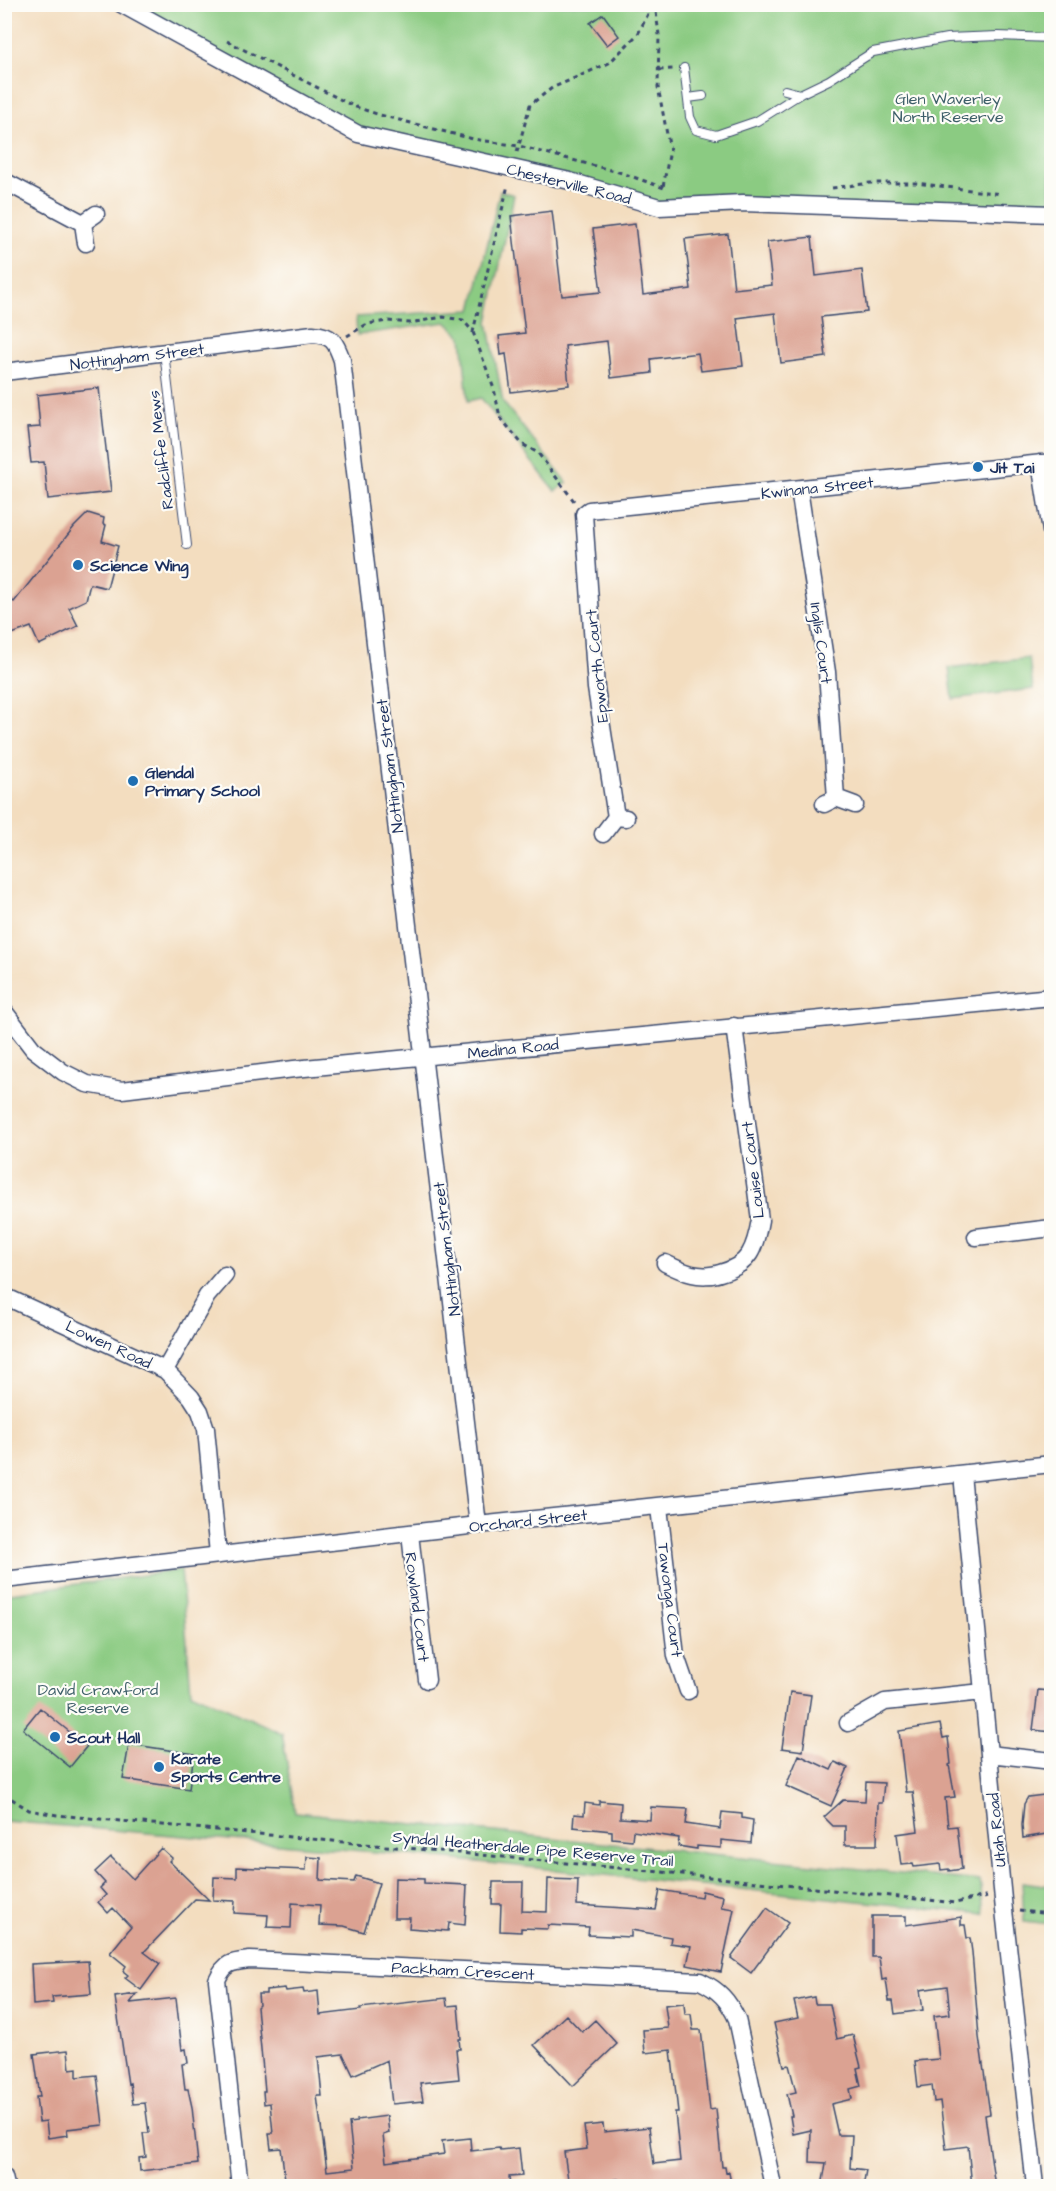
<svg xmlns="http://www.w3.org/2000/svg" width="1056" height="2191" viewBox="0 0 1056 2191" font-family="'Architects Daughter',sans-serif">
<rect width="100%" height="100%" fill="#fdfcf7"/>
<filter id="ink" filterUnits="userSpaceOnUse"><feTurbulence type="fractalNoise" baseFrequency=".0167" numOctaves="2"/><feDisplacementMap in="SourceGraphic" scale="12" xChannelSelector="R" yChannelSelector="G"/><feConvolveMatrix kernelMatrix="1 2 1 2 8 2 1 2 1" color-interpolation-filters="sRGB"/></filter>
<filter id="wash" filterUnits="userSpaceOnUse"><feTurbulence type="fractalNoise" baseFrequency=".008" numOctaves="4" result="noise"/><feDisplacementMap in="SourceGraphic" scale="24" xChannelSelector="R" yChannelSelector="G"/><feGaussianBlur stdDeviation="1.35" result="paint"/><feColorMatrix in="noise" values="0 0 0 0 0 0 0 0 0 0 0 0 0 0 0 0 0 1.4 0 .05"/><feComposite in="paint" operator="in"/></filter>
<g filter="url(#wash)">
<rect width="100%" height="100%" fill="#f3ddbf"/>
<path fill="#8bcb82" stroke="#537d70" stroke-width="1.5" d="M 121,5 L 1051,5 L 1051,214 L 659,207 L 358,134 Z
M 500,191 L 514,195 L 488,322 L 503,402 L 567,483 L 555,491 L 481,398 L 468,401 L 462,337 L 446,322 L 357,335 L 356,317 L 472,310 Z
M 1029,658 L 1033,689 L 953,699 L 949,668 Z
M 181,1570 L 191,1692 L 282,1733 L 295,1812 L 980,1881 L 984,1914 L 410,1855 L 5,1821 L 4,1594 Z
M 1022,1882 L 1051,1886 L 1051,1924 L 1024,1921 Z"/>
<g id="blocks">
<path fill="#dba292" d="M 603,14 L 619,36 L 607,45 L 590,23 Z
M 552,211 L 562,296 L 601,292 L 593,229 L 635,224 L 643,295 L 691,289 L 685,239 L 728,234 L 734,289 L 772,285 L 767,242 L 812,237 L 816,276 L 862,270 L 867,312 L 821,317 L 826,357 L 781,363 L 775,313 L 737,318 L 743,366 L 701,371 L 698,353 L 651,359 L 652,373 L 611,378 L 607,341 L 565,346 L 569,385 L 511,392 L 506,354 L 501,355 L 499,336 L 525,333 L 511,216 Z
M 99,388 L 111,492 L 48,499 L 44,462 L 31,463 L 27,428 L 40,427 L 37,395 Z
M 88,513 L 104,518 L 103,524 L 106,525 L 102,541 L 118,546 L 107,588 L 90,584 L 86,600 L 69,608 L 78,626 L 39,645 L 31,627 L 4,637 L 4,595 L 14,602 L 74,527 Z
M 1038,1690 L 1052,1691 L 1052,1732 L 1033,1730 Z
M 790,1692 L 811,1695 L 803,1751 L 782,1748 Z
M 40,1708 L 87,1746 L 70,1767 L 23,1729 Z
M 940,1724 L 943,1738 L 948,1737 L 951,1764 L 949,1765 L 955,1797 L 945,1798 L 948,1827 L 957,1826 L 962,1869 L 949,1871 L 949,1869 L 941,1870 L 940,1864 L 914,1867 L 913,1864 L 901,1865 L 897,1834 L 918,1831 L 913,1792 L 906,1792 L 899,1731 Z
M 129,1744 L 194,1754 L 189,1789 L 123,1779 Z
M 799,1755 L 831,1770 L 835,1762 L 848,1768 L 831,1806 L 786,1786 Z
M 866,1782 L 884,1783 L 882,1803 L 878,1803 L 877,1845 L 845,1845 L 845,1826 L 833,1826 L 824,1817 L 843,1800 L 865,1801 Z
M 1052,1794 L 1052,1833 L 1023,1838 L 1022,1825 L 1024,1804 L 1028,1797 Z
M 599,1801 L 621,1803 L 620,1818 L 650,1820 L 651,1807 L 688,1809 L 686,1824 L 720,1829 L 722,1812 L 742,1814 L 742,1818 L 753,1820 L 751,1843 L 721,1840 L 721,1848 L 697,1846 L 697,1849 L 678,1846 L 679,1838 L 633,1831 L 632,1840 L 612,1838 L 612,1831 L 573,1827 L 574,1814 L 584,1815 L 585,1803 L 599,1805 Z
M 161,1848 L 172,1858 L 169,1861 L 209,1900 L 195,1899 L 144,1952 L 160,1964 L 141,1990 L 125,1978 L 128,1975 L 123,1971 L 126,1966 L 110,1953 L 131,1927 L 113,1908 L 108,1913 L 98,1902 L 106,1895 L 100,1888 L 105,1883 L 95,1872 L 111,1857 L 133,1879 Z
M 307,1857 L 321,1858 L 320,1880 L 354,1882 L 356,1876 L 379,1883 L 364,1932 L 344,1926 L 319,1925 L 320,1905 L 292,1903 L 291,1928 L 267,1927 L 268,1915 L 234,1913 L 235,1901 L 213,1900 L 214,1877 L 237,1878 L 237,1867 L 306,1870 Z
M 395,1878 L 424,1879 L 424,1883 L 467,1885 L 465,1925 L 449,1923 L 448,1931 L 409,1928 L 410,1918 L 394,1918 Z
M 548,1879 L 578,1880 L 577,1905 L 656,1910 L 660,1890 L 701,1897 L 702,1891 L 723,1896 L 721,1907 L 734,1909 L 721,1972 L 687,1965 L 691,1946 L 670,1943 L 671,1937 L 631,1930 L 631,1937 L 588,1935 L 589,1927 L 548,1925 L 548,1929 L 521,1928 L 521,1932 L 500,1931 L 501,1904 L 492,1904 L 493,1882 L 523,1882 L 522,1911 L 547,1912 Z
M 767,1908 L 788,1923 L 751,1973 L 731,1958 Z
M 872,1916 L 906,1916 L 906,1925 L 961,1917 L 961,1925 L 965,1925 L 967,1938 L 970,1938 L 972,1952 L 979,2037 L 990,2114 L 985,2115 L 995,2187 L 972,2187 L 968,2146 L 946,2149 L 940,2101 L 934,2102 L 932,2085 L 918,2087 L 915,2061 L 939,2059 L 934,2016 L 950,2014 L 947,1986 L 920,1990 L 923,2010 L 895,2014 L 893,2001 L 889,2001 L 886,1979 L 882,1980 L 879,1957 L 872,1957 Z
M 88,1961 L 91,1994 L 52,1997 L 53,2003 L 33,2005 L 31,1964 Z
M 285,1988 L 286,1991 L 303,1989 L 304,1993 L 318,1991 L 320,2015 L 361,2010 L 360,2008 L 446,1998 L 447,2006 L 458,2005 L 461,2039 L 459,2039 L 460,2049 L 456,2049 L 459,2079 L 420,2083 L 423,2101 L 392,2104 L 387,2060 L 353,2075 L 343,2054 L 318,2057 L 322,2096 L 317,2096 L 327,2171 L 354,2168 L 349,2123 L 357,2122 L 356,2120 L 387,2116 L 389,2133 L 383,2135 L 386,2162 L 444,2154 L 442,2141 L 470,2138 L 471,2151 L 499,2148 L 500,2150 L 519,2148 L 522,2176 L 509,2177 L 510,2187 L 286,2187 L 281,2148 L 271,2149 L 269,2133 L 273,2133 L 270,2103 L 264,2104 L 263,2091 L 265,2091 L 257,2007 L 259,2005 L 258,1994 L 266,1994 L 266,1990 Z
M 137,1994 L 130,2003 L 176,1998 L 182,2050 L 186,2049 L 188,2063 L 182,2064 L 185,2089 L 188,2089 L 192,2107 L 198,2164 L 140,2171 L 139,2158 L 146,2157 L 143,2133 L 149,2133 L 145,2103 L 133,2104 L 130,2083 L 128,2084 L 115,1997 Z
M 814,1997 L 815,2004 L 830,2004 L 837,2039 L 853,2035 L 861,2067 L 857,2068 L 861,2086 L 850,2089 L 852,2099 L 831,2104 L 838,2135 L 852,2135 L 850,2168 L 866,2170 L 863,2187 L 822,2187 L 826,2163 L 810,2162 L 811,2130 L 793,2134 L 790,2116 L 792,2116 L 787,2094 L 796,2092 L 789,2065 L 784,2066 L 774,2023 L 798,2018 L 794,2001 Z
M 684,2003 L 685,2014 L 691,2014 L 693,2030 L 701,2030 L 710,2110 L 716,2109 L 722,2167 L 725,2167 L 726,2173 L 729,2172 L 731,2185 L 619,2187 L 618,2179 L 569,2186 L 564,2152 L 587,2149 L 584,2126 L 603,2124 L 604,2132 L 649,2127 L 654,2164 L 680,2161 L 675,2112 L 678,2112 L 671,2050 L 645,2053 L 643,2030 L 668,2028 L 665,2005 Z
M 566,2015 L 582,2032 L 595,2020 L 617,2044 L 573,2086 L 534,2045 Z
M 68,2050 L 70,2069 L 77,2068 L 77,2077 L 97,2075 L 103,2125 L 67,2129 L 68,2135 L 48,2138 L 46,2121 L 39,2122 L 36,2097 L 40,2097 L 34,2054 Z"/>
</g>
</g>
<g filter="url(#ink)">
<use href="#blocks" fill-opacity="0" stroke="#3b496d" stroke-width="1.5"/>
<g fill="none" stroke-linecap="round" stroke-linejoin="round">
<g stroke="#3b496d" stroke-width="10">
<path id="service" d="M 684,68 L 690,117 L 696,130 L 716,135 L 757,121 L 800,94 L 829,80 L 873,52 L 947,38 L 998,36 L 1052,38
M 785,90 L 800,94
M 688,98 L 703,96
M 164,352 L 187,545"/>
</g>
<g stroke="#3b496d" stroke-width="19">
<path id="minor" d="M 121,4 L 358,134 L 570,181 L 659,207 L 743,203 L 1052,214
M 4,181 L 83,223
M 86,243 L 83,223 L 96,214
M 4,372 L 313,334 C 333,335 336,343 342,360 L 478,1525
M 1040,463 L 1052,537
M 799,489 L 827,672 L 836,798
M 824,804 L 836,798 L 855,805
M 616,817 L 596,688 L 584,514 L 589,510 L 1052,462
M 603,834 L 616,817 L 626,818
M 4,1011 L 33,1049 L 63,1072 L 87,1084 L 122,1090 L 294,1069 L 1052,997
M 976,1237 L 1052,1228
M 665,1263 C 673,1267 683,1272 692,1274 C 700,1276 712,1276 720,1273 C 750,1265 755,1248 760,1220 L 734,1026
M 4,1296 L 165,1370 L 191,1397 L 200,1411 L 206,1429 L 218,1554
M 165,1370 L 207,1296 L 225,1275
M 962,1474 L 1004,1910 L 1035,2186
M 659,1507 L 676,1656 L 688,1691
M 410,1534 L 427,1680
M 4,1580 L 478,1525 L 1052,1464
M 848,1723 L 885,1702 L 983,1692
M 989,1754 L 1052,1761
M 4,2177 L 6,2186
M 240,2186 L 217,1980 C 225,1962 232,1962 250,1960 L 700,1981 C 719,1990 728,2000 737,2019 L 773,2186"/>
</g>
<path stroke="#3b496d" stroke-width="3" stroke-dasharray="4.5 4.5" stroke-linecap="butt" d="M 655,4 L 659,35 L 658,87 L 670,150 L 663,187
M 227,41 L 353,106 L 380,115 L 473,139 L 519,146 L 622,173 L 667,189
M 659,70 L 673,69
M 517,152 L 530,105 L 552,88 L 609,63 L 638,34 L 653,4
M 832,188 L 870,183 L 916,183 L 1001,194
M 473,332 L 494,389 L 500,417 L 522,444 L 538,453 L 574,501
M 347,336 L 367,324 L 388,321 L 410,323 L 443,317 L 463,320 L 473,332 L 508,185
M 4,1794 L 29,1810 L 57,1815 L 672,1873 L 956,1903 L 985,1896 L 986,1899
M 1019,1911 L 1052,1914"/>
<use href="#service" stroke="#fff" stroke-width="8"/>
<use href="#minor" stroke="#fff" stroke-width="16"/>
</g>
</g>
<g fill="#1f6fb2" stroke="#fdfcf7" stroke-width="2">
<circle cx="978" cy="467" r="6"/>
<circle cx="78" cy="565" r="6"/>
<circle cx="133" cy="781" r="6"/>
<circle cx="55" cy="1737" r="6"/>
<circle cx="159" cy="1767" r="6"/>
</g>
<g text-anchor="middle" stroke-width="4.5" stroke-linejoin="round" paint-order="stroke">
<g font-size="16" fill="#3d5e69" stroke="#fdfcf7">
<text x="948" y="104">Glen Waverley<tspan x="948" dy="18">North Reserve</tspan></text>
<text x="98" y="1695">David Crawford<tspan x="98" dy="18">Reserve</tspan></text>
</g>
<g font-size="16" fill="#1b2f5e" stroke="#fdfcf7">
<text transform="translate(569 183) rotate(14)" y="6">Chesterville Road</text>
<text transform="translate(137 356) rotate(-7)" y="6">Nottingham Street</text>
<text transform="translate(160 450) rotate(-97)" y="6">Radcliffe Mews</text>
<text transform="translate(817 487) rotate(-6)" y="6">Kwinana Street</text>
<text transform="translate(822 643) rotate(82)" y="6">Inglis Court</text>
<text transform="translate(596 666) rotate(-96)" y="6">Epworth Court</text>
<text transform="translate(389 766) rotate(-97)" y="6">Nottingham Street</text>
<text transform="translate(513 1048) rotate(-6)" y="6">Medina Road</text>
<text transform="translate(752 1170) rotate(-97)" y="6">Louise Court</text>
<text transform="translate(446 1249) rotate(-97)" y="6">Nottingham Street</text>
<text transform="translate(109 1344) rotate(25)" y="6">Lowen Road</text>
<text transform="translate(528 1520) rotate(-6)" y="6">Orchard Street</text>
<text transform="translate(671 1600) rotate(83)" y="6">Tawonga Court</text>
<text transform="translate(418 1607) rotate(83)" y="6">Rowland Court</text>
<text transform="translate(996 1830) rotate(-96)" y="6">Utah Road</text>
<text transform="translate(533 1848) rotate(5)" y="6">Syndal Heatherdale Pipe Reserve Trail</text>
<text transform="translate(463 1970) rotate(3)" y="6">Packham Crescent</text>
</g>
<g font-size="16" font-weight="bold" fill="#1b2f5e" stroke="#fdfcf7" text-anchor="start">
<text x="990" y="473">Jit Tai</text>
<text x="90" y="571">Science Wing</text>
<text x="145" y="778">Glendal<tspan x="145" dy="18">Primary School</tspan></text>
<text x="67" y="1743">Scout Hall</text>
<text x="171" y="1764">Karate<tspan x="171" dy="18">Sports Centre</tspan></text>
</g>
</g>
<rect width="1056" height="2191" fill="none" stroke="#fdfcf7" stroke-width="24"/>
</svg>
